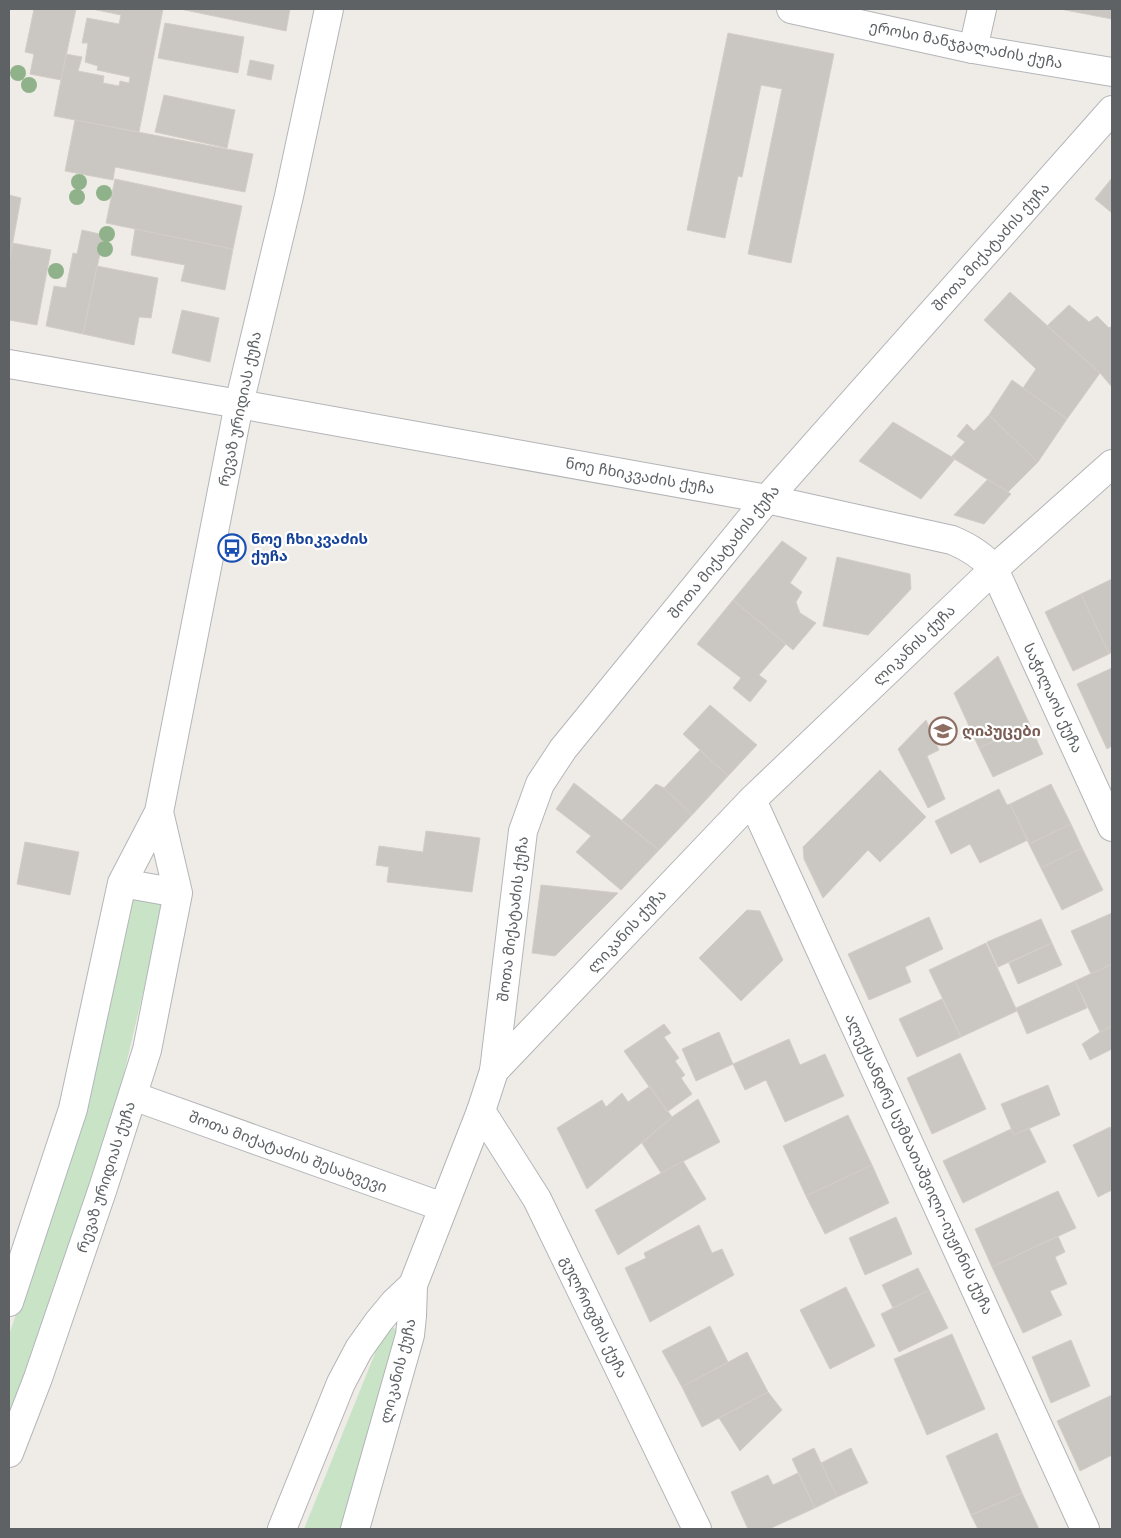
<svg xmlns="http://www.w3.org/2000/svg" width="1121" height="1538" viewBox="0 0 1121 1538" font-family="'Varela Round','Noto Sans Georgian',sans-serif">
<rect width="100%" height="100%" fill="#efece7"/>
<path fill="#c9e3c6" d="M 132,893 L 165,900 L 114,1115 L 9,1423 L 9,1335 L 85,1108 Z
M 391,1326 L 400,1333 L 340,1529 L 304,1529 L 384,1331 Z"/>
<path fill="#cac7c3" stroke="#d3cdc5" d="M 34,9 L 76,9 L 61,80 L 30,74 L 34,54 L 25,52 Z
M 92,9 L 163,9 L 139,132 L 54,116 L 66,54 L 82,57 L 78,71 L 104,76 L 103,83 L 119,86 L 120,81 L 129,83 L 130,77 L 97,70 L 98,66 L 85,62 L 88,43 L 82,43 L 87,18 L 119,24 L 121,15 Z
M 180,9 L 290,9 L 286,31 Z
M 1060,9 L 1112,9 L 1112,19 Z
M 165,23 L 244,37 L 238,73 L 158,58 Z
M 728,33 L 834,54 L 791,263 L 748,254 L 782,89 L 761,85 L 742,177 L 738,176 L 725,238 L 687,230 Z
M 250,60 L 274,65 L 271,80 L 247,75 Z
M 164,95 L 235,110 L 227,148 L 155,132 Z
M 75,120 L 253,154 L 245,192 L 115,167 L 113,180 L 65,171 Z
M 1112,178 L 1112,213 L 1095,199 Z
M 115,179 L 242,206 L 233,249 L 106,223 Z
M 9,195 L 21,198 L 9,263 Z
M 135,229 L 233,249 L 225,290 L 181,281 L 185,265 L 131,255 Z
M 82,230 L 104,235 L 83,334 L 46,326 L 54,286 L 66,288 L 73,253 L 77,254 Z
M 12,243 L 51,250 L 37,325 L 9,320 L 9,263 Z
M 97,266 L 158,278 L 151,318 L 139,317 L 134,345 L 83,334 Z
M 1010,292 L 1100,373 L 1067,419 L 1023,388 L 1036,369 L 984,320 Z
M 1069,305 L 1089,322 L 1097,316 L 1109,328 L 1112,326 L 1112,387 L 1100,373 L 1047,326 Z
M 182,310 L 219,318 L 210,362 L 172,353 Z
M 1012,380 L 1067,419 L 1038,462 L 989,415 Z
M 989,415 L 1038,462 L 1008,492 L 951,457 L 965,442 L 957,436 L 967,424 L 974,431 Z
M 893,422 L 955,459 L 921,499 L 859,461 Z
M 988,479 L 1011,494 L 984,524 L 954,515 Z
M 782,541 L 807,558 L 790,583 L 802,592 L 796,602 L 800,613 L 816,623 L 793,650 L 733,600 Z
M 837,557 L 910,574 L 911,589 L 868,635 L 823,626 Z
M 1112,579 L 1112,652 L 1109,654 L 1081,594 Z
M 1081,594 L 1109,654 L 1073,671 L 1045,612 Z
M 733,600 L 786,644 L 759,675 L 767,681 L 750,702 L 733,688 L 741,678 L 697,644 Z
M 998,656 L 1030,725 L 979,748 L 954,693 Z
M 1112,668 L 1112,746 L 1107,749 L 1077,684 Z
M 710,705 L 757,745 L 728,776 L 683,734 Z
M 926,720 L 939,750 L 927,756 L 945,799 L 928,808 L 898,749 Z
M 1030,725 L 1043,754 L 993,777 L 979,748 Z
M 700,750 L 728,776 L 692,815 L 664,788 Z
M 880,770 L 926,817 L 880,862 L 868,850 L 823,898 L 804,859 L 803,847 Z
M 574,783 L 659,850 L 621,890 L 576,852 L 591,836 L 556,809 Z
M 656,784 L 664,788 L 692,815 L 659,850 L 622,820 Z
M 1051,784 L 1071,824 L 1029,844 L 1010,804 Z
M 999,789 L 1007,805 L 1010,804 L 1028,840 L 980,863 L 970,844 L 951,854 L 935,821 Z
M 1071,824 L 1082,848 L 1041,868 L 1029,844 Z
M 426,831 L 480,838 L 472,892 L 387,882 L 389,867 L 376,865 L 379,846 L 423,852 Z
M 25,842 L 79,852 L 70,895 L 17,884 Z
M 1082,848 L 1103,890 L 1062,910 L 1041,868 Z
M 541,885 L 618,893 L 555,956 L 532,953 Z
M 747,910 L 760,911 L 783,960 L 741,1001 L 699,958 Z
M 1112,913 L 1112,964 L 1091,974 L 1071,931 Z
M 929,917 L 943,949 L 905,967 L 911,982 L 869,1000 L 848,954 Z
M 1041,919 L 1052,943 L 998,967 L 987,942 Z
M 986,943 L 1017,1011 L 961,1037 L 929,970 Z
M 1052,943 L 1062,965 L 1018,984 L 1009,963 Z
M 1112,964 L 1112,1026 L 1100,1032 L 1075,981 Z
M 1075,981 L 1087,1008 L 1027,1034 L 1016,1008 Z
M 942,999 L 961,1037 L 917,1057 L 899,1019 Z
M 664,1024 L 671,1033 L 664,1037 L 679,1058 L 675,1061 L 685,1075 L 681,1078 L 692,1094 L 667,1112 L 624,1051 Z
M 1112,1026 L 1112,1049 L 1090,1060 L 1082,1044 L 1100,1032 Z
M 719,1032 L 733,1064 L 696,1081 L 682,1049 Z
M 789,1039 L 800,1065 L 825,1054 L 844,1096 L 785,1122 L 766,1080 L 745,1090 L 733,1064 Z
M 960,1053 L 986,1109 L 932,1134 L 907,1078 Z
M 1048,1085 L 1060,1115 L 1014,1135 L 1001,1104 Z
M 650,1086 L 672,1117 L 587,1189 L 557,1128 L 602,1100 L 606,1107 L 622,1093 L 628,1102 Z
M 698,1099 L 720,1142 L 661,1173 L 642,1143 L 672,1117 Z
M 848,1115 L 872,1165 L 806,1196 L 783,1146 Z
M 1110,1127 L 1112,1131 L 1112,1190 L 1098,1197 L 1073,1145 Z
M 1029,1128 L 1046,1162 L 963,1203 L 943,1161 L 1011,1129 L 1014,1135 Z
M 683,1161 L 706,1199 L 618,1255 L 595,1210 Z
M 872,1165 L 889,1203 L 825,1234 L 806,1196 Z
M 1058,1191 L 1076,1228 L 992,1267 L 975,1229 Z
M 896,1217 L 912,1254 L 865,1275 L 849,1238 Z
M 699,1225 L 712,1253 L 722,1249 L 734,1275 L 650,1322 L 625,1268 L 646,1258 L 644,1253 Z
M 1058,1236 L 1065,1252 L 1055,1257 L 1067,1284 L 1050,1291 L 1062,1315 L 1023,1333 L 992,1267 Z
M 918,1268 L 929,1290 L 893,1308 L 882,1285 Z
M 846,1287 L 875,1346 L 830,1369 L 800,1310 Z
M 929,1290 L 948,1328 L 899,1352 L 881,1314 Z
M 710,1326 L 728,1362 L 682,1387 L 662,1351 Z
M 952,1334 L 985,1409 L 927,1435 L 894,1359 Z
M 1071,1340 L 1090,1386 L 1051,1403 L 1032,1357 Z
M 747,1352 L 768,1392 L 702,1427 L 682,1387 Z
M 768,1392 L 782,1410 L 740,1451 L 719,1418 Z
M 1112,1395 L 1112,1455 L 1080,1471 L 1057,1421 Z
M 997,1433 L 1022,1493 L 971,1515 L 946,1456 Z
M 814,1448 L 837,1497 L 815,1508 L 792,1459 Z
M 851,1448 L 868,1483 L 837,1497 L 821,1463 Z
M 798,1473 L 815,1508 L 769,1529 L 748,1529 L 731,1492 L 768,1475 L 773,1485 Z
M 1022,1493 L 1039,1529 L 978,1529 L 971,1515 Z"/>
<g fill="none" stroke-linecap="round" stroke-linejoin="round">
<g stroke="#b2b4b7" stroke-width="30">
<path id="street" d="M 973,49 L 982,9
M 9,364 L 239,404 L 767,499 L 952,540 C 969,547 982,555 994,569 L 1112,827
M 752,800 L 1085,1529
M 494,1071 L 752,800 L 994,569 L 1112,464
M 133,1096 L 443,1207
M 282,1529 L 341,1383 L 359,1349 L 379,1321 L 394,1303 L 413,1285
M 355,1529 L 410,1335 L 412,1316 L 413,1285 L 481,1111"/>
</g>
<g stroke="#b3b6b9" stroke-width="30">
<path id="secondary" d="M 791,9 L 973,49 L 1112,72
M 122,883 L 178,893
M 9,1302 L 73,1109 L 122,883 L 159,812 L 239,404 L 289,196 L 329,9
M 9,1453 L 38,1378 L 103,1188 L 147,1050 L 178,893 L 159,812
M 697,1529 L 537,1199 L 481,1111 L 494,1071 L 523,831 L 540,784 L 563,749 L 767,499 L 1112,110"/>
</g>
<use href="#street" stroke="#fff" stroke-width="28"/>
<use href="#secondary" stroke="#fff" stroke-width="28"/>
</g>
<g fill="#90b28b">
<circle cx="18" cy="73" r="8"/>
<circle cx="29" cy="85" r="8"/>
<circle cx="79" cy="182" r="8"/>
<circle cx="104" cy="193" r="8"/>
<circle cx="77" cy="197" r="8"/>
<circle cx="107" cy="234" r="8"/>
<circle cx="105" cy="249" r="8"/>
<circle cx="56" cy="271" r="8"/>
</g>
<defs>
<g id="bus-ring" transform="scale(1.4375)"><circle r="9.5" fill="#fff" stroke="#1a4fb4" stroke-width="1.5"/><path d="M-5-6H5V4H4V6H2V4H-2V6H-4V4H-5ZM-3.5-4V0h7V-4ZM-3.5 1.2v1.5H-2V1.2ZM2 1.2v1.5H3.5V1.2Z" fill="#1a4fb4"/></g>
<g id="school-ring" transform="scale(1.4375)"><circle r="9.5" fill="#fff" stroke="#8d6e63" stroke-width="1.5"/><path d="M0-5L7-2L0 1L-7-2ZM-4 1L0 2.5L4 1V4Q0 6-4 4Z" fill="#8d6e63"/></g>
</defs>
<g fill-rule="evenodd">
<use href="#bus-ring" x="232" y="548"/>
<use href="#school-ring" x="943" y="731"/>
</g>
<g text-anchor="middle" stroke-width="4.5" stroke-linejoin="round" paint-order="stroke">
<g font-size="15" fill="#5e6265" stroke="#fff">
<text transform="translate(966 45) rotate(11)" y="5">ეროსი მანჯგალაძის ქუჩა</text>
<text transform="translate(991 247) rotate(-48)" y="5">შოთა მიქატაძის ქუჩა</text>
<text transform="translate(240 409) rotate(-78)" y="5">რევაზ ურიდიას ქუჩა</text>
<text transform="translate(640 476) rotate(10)" y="5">ნოე ჩხიკვაძის ქუჩა</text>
<text transform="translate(724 552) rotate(-51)" y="5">შოთა მიქატაძის ქუჩა</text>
<text transform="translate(914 645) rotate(-44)" y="5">ლიკანის ქუჩა</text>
<text transform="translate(1053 698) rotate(65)" y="5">საჭილაოს ქუჩა</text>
<text transform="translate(513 919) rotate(-83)" y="5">შოთა მიქატაძის ქუჩა</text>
<text transform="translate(627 931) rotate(-47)" y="5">ლიკანის ქუჩა</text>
<text transform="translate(288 1152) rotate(20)" y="5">შოთა მიქატაძის შესახვევი</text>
<text transform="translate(919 1164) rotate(65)" y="5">ალექსანდრე სუმბათაშვილი-იუჟინის ქუჩა</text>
<text transform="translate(106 1177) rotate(-72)" y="5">რევაზ ურიდიას ქუჩა</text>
<text transform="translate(594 1317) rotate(64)" y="5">გულრიფშის ქუჩა</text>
<text transform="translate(398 1371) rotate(-76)" y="5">ლიკანის ქუჩა</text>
</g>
<g font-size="15" font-weight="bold" fill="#164399" stroke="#fff" text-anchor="start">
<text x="251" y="544">ნოე ჩხიკვაძის<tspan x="251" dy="17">ქუჩა</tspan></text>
</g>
<g font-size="15" font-weight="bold" fill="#785e54" stroke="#fff" text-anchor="start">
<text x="962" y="736">ღიპუცები</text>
</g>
</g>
<rect width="1121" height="1538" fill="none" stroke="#5e6265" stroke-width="20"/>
</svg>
